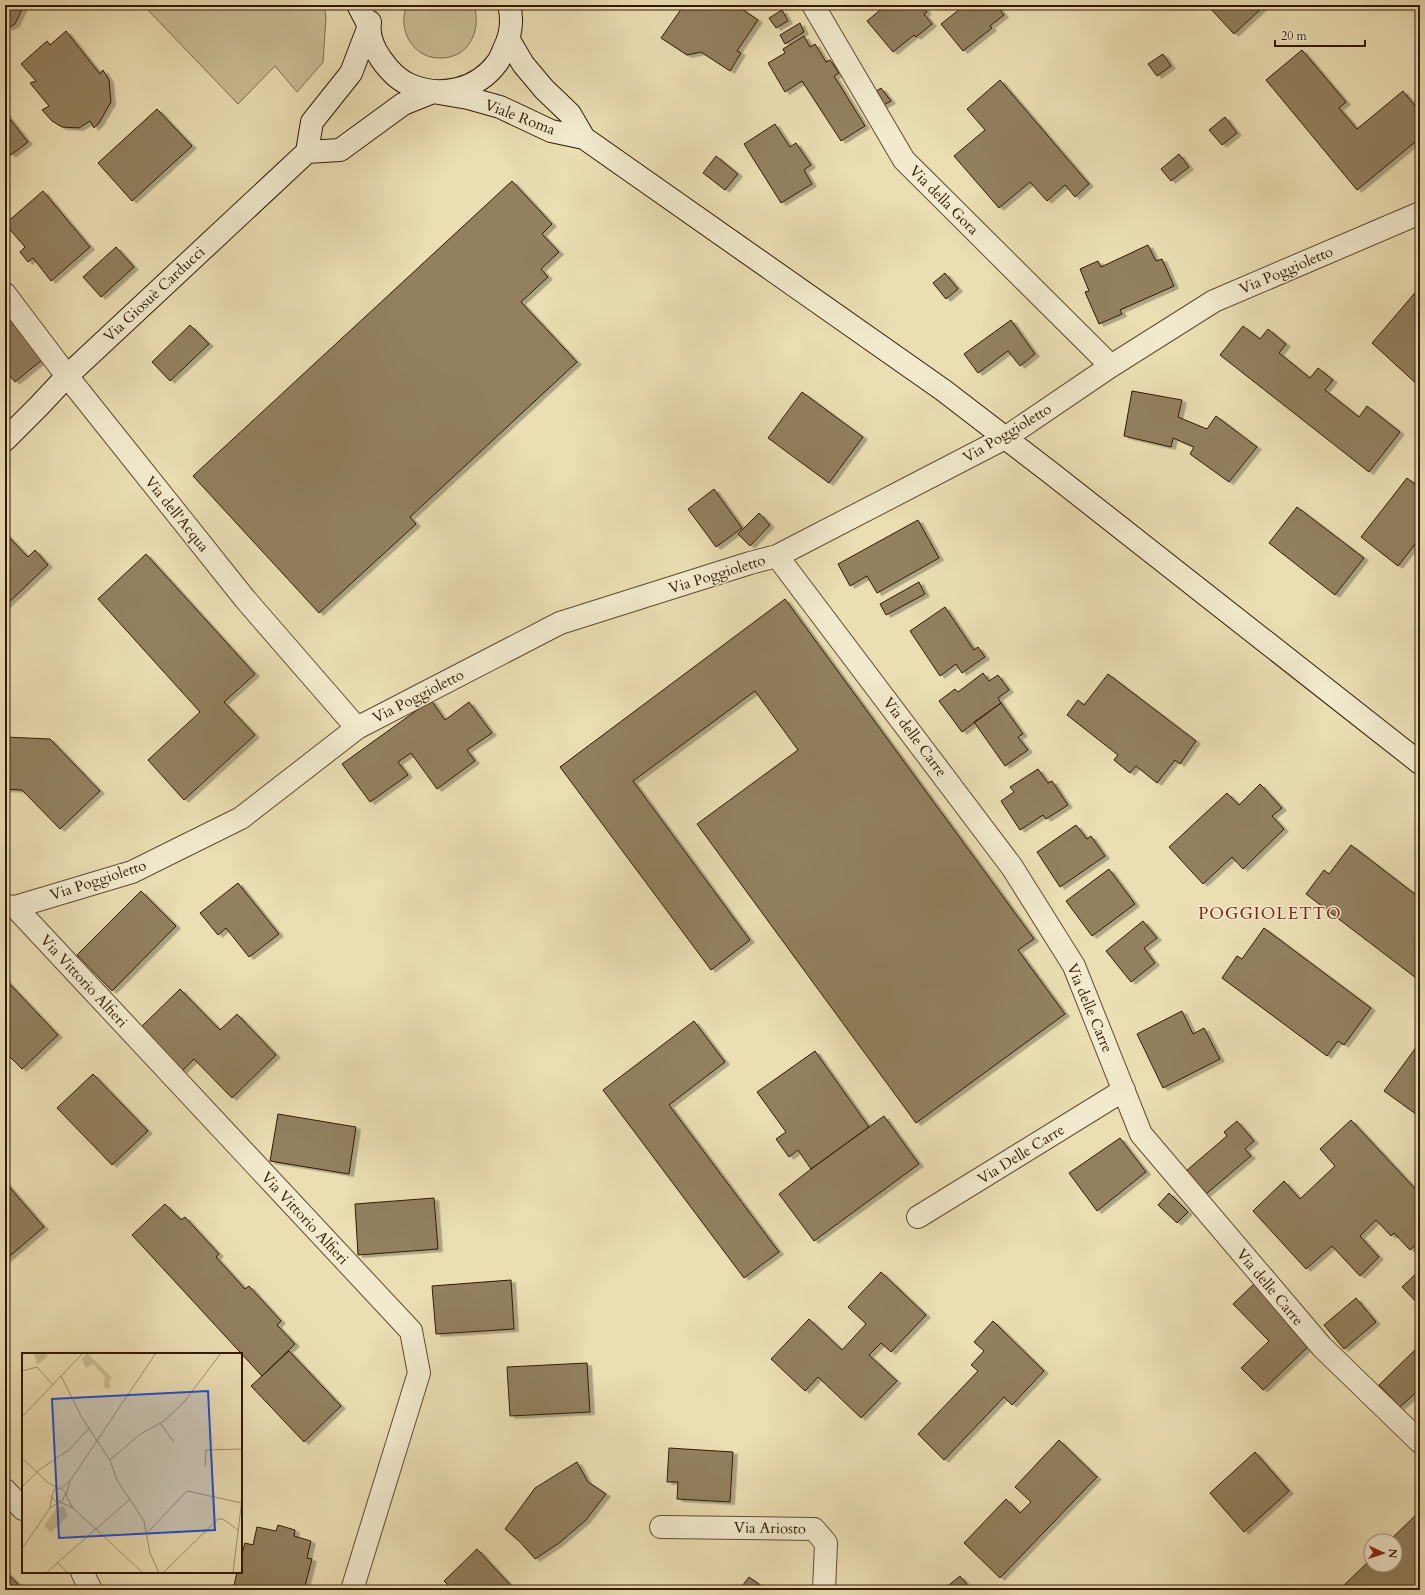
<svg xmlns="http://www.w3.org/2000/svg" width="1425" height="1595" viewBox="0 0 1425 1595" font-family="Cardo,serif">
<defs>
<filter id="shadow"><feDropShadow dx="4.5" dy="2.5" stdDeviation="0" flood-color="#0004"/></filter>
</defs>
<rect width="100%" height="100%" fill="#ebdeb3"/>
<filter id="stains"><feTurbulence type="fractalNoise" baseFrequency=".005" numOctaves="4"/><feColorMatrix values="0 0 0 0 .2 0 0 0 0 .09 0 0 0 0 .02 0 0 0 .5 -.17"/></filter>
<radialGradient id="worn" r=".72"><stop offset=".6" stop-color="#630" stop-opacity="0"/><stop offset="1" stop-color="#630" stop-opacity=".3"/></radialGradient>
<path fill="#cbbd95" stroke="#7e6c4c" d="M 143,5 L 324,5 L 326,17 L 323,62 L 297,92 L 275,66 L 238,104 Z
M 407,5 L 474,5 C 482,32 468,60 437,58 C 411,56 397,27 407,5 Z"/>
<path fill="#92805f" stroke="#311a03" filter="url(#shadow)" d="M 5,5 L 24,5 L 15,24 L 8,28 L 5,23 Z
M 684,5 L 736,5 L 758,20 L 737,51 L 741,53 L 730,71 L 701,52 L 687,55 L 661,38 Z
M 886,5 L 922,5 L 927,12 L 924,14 L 932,24 L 916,37 L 914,35 L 893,52 L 867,21 Z
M 965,5 L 996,5 L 1004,15 L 990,26 L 992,28 L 963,51 L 941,24 Z
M 1207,5 L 1265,5 L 1234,34 Z
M 782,10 L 788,21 L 776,28 L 769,18 Z
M 800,23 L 804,32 L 785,44 L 780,35 Z
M 66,31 L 100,74 L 103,70 L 109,80 L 111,102 L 99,123 L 94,128 L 90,121 L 79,128 L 62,127 L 52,121 L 42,110 L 49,106 L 30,83 L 36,81 L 21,64 L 47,41 L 50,45 Z
M 804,36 L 810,47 L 815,44 L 826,62 L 830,60 L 839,73 L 834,76 L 865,126 L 841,141 L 802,81 L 785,92 L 768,63 L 785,53 L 783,49 Z
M 1302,50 L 1346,102 L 1339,108 L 1357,129 L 1403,91 L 1420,112 L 1420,138 L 1357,190 L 1266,80 Z
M 1163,54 L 1171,66 L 1157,76 L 1148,64 Z
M 1000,80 L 1089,184 L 1075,197 L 1065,185 L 1047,201 L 1030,182 L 999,208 L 954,156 L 985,130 L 967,109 Z
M 881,88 L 891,101 L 882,106 L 873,93 Z
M 157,109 L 192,146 L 132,201 L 98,163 Z
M 5,113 L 28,142 L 11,155 L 5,147 Z
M 1225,117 L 1237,133 L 1222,145 L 1209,130 Z
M 775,124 L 790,147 L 796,143 L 811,165 L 804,170 L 812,184 L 781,203 L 744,144 Z
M 1179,154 L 1189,167 L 1171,181 L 1161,169 Z
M 716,156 L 738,174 L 725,190 L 703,173 Z
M 512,181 L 552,224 L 542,234 L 559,252 L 541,269 L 548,277 L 521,302 L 577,362 L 410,517 L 416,524 L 319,613 L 193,476 Z
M 43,191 L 90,247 L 51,281 L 33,258 L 28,262 L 20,252 L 25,247 L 5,224 Z
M 1148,245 L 1156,261 L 1162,259 L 1174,286 L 1120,310 L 1122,314 L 1099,324 L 1085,292 L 1089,291 L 1080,269 L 1098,261 L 1101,267 Z
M 116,247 L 134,267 L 101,297 L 83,277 Z
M 945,273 L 958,289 L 946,299 L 933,283 Z
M 1420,287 L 1420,387 L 1372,343 Z
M 9,316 L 43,359 L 15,382 L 5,370 L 5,320 Z
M 1011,320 L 1035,354 L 1020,366 L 1008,351 L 978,373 L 964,354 Z
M 190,325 L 209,344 L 170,381 L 152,362 Z
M 1243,326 L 1260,339 L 1268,329 L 1286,344 L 1279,353 L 1310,378 L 1318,368 L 1333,380 L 1325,390 L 1359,417 L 1367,406 L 1400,432 L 1369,472 L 1220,355 Z
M 1132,391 L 1182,400 L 1178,417 L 1207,429 L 1216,416 L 1257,447 L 1229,482 L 1190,454 L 1194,447 L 1173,438 L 1171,447 L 1124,436 Z
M 802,392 L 863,437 L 829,483 L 768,438 Z
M 1407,478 L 1420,488 L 1420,538 L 1398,566 L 1361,537 Z
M 714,489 L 742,528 L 716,547 L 688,509 Z
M 1297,507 L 1364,558 L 1335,595 L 1269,543 Z
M 759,513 L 770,525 L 750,546 L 738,534 Z
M 918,520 L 939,558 L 877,593 L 867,576 L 850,586 L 838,564 Z
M 5,533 L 28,557 L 35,550 L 48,565 L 5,606 Z
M 146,554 L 255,674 L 224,702 L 255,735 L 184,800 L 148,760 L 200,712 L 98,599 Z
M 919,582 L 925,594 L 886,615 L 880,604 Z
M 785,599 L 1034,939 L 1018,950 L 1065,1014 L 916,1123 L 697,824 L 798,750 L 755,691 L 633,781 L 750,940 L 711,970 L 560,767 Z
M 945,607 L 974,650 L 978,647 L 985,657 L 962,673 L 956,664 L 940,676 L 910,631 Z
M 983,673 L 989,681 L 998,675 L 1009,690 L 998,698 L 1001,703 L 962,732 L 939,701 L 955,689 L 958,692 Z
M 1108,674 L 1196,741 L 1180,764 L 1175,760 L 1157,783 L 1136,766 L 1130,773 L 1114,760 L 1118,755 L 1067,715 L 1078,700 L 1084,705 Z
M 431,700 L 445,720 L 469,702 L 492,733 L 467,750 L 475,761 L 437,789 L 411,753 L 398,762 L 408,775 L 370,802 L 342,764 Z
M 1001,703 L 1023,734 L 1018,737 L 1028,750 L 1005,766 L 974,722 Z
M 5,737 L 50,739 L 100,791 L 60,829 L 22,790 L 5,789 Z
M 1038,769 L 1048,783 L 1052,781 L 1068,805 L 1046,819 L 1043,815 L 1020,830 L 1001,801 L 1014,792 L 1010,787 Z
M 1260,784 L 1282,808 L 1272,816 L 1284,829 L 1243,869 L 1232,857 L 1203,884 L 1169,847 L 1227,793 L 1239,805 Z
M 1076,825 L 1087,839 L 1091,836 L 1105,856 L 1060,887 L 1037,852 Z
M 1351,845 L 1420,898 L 1420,972 L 1416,978 L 1306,894 L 1324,870 L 1329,874 Z
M 1109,869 L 1135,904 L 1092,936 L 1066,901 Z
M 238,883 L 279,934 L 249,957 L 226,928 L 218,935 L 200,913 Z
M 141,891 L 176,926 L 112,991 L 77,955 Z
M 1143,921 L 1157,938 L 1144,948 L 1155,963 L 1131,982 L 1106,951 Z
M 1264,928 L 1371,1008 L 1344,1045 L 1338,1041 L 1327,1056 L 1222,978 L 1237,956 L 1242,959 Z
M 5,979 L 58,1035 L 22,1069 L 5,1052 Z
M 180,989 L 220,1030 L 237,1014 L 276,1055 L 232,1098 L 194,1059 L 180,1073 L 138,1030 Z
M 1182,1011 L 1193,1034 L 1204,1028 L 1220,1059 L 1163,1088 L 1137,1034 Z
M 694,1021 L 725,1062 L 669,1105 L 779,1252 L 744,1278 L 603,1090 Z
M 1420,1042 L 1420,1117 L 1384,1091 Z
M 815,1051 L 869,1127 L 811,1169 L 798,1150 L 789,1157 L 776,1139 L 786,1132 L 757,1092 Z
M 93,1074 L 148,1131 L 112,1165 L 57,1108 Z
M 278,1114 L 356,1127 L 349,1174 L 270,1161 Z
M 884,1116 L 919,1164 L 814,1241 L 779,1194 L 811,1169 Z
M 1351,1120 L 1420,1194 L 1420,1241 L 1410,1250 L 1394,1233 L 1391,1236 L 1376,1220 L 1360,1236 L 1379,1257 L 1360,1276 L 1332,1246 L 1306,1269 L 1253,1211 L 1284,1181 L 1300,1199 L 1335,1166 L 1320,1149 Z
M 1237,1121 L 1254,1141 L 1245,1149 L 1251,1156 L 1206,1194 L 1186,1171 L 1227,1136 L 1224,1132 Z
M 1120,1138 L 1146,1172 L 1097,1211 L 1069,1173 Z
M 5,1182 L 44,1227 L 5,1260 Z
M 1169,1193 L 1188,1212 L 1177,1223 L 1158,1205 Z
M 434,1198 L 438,1249 L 358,1255 L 355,1204 Z
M 165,1204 L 181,1220 L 185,1217 L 219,1254 L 216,1257 L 245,1289 L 249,1286 L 281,1321 L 277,1325 L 295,1344 L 262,1376 L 132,1235 Z
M 1420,1270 L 1420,1306 L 1402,1287 Z
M 881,1272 L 926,1315 L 891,1352 L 881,1343 L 869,1355 L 897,1381 L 861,1418 L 818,1377 L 805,1391 L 771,1359 L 809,1319 L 842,1350 L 866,1324 L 848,1307 Z
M 511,1280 L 514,1329 L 436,1334 L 432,1286 Z
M 1254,1284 L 1311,1344 L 1263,1390 L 1241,1368 L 1269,1341 L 1233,1304 Z
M 1356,1298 L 1376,1322 L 1344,1349 L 1324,1325 Z
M 993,1321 L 1044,1371 L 1012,1405 L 1004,1397 L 944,1460 L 918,1434 L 978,1371 L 971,1365 L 984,1351 L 974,1342 Z
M 1420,1345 L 1420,1389 L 1400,1407 L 1379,1385 Z
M 289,1351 L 341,1406 L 304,1442 L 251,1386 Z
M 587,1363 L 590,1412 L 510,1416 L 507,1367 Z
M 1059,1440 L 1097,1477 L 1000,1578 L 964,1543 L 1006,1499 L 1020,1513 L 1031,1502 L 1015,1487 Z
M 669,1448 L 733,1452 L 730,1502 L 677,1499 L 678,1482 L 667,1482 Z
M 1255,1452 L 1289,1491 L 1244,1532 L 1210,1493 Z
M 577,1462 L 588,1482 L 606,1494 L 586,1520 L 559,1543 L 535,1559 L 520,1542 L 505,1529 L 535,1488 Z
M 1420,1511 L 1420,1590 L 1339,1590 L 1371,1559 L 1371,1565 L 1395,1565 L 1395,1541 L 1389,1541 Z
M 278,1525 L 295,1530 L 294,1536 L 311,1541 L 307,1558 L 312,1559 L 304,1590 L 233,1590 L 237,1572 L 241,1572 L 241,1557 L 245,1543 L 253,1545 L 257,1527 L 276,1531 Z
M 477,1549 L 515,1590 L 453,1590 L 444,1581 Z
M 5,1571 L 24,1590 L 5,1590 Z
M 960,1576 L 972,1590 L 945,1590 L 944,1589 Z
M 749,1577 L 767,1590 L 739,1590 Z"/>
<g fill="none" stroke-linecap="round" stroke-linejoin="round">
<g stroke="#604b2f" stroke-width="24">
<path id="minor" d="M 813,5 L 904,160 L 1111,366
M 5,294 L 67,376 L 245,599 L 357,728
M 777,556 L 1012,867 L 1074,966 L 1141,1134 L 1322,1347 L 1420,1442
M 5,906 L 15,907 L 132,872 L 241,818 L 357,728 L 560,623 L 750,563 L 777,556 L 1005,438 L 1111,366 L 1214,301 L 1420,213
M 15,907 L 411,1331 L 419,1373 L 352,1590
M 918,1217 L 1124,1090
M 5,1490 L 23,1509
M 661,1527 L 814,1529 L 826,1543 L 824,1590
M 82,1572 L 91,1590"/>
</g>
<g stroke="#311a03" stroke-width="24">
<path id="secondary" d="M 370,22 C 368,35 374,49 381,59 C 388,69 398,80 410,85 C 441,98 477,90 497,63 C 500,59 502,54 504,49 C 511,35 513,20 509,5
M 509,40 L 523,64 L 544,89 L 570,114 L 584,138 L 943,390 L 1051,473 L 1420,763
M 307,152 L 340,150 L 403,104 L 433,92 L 468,98 L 500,107 L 551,131 L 584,138
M 5,440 L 39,406 L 67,376 L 307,152 L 312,122 L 351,73 L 369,26 L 358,5"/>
</g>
<use href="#minor" stroke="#f2eace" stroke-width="22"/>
<use href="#secondary" stroke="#f2eace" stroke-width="22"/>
</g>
<g text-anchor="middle" stroke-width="3" stroke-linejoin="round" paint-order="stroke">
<g font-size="15" fill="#311a03" stroke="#f2eace">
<text transform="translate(520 117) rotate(21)" y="5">Viale Roma</text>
<text transform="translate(944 200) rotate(45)" y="5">Via della Gora</text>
<text transform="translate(1286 270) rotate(-23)" y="5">Via Poggioletto</text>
<text transform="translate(154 294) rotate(-43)" y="5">Via Giosuè Carducci</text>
<text transform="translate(1007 433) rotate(-31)" y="5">Via Poggioletto</text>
<text transform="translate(177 514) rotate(51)" y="5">Via dell'Acqua</text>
<text transform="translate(717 574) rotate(-17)" y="5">Via Poggioletto</text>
<text transform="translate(418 696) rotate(-27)" y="5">Via Poggioletto</text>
<text transform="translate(915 737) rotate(53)" y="5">Via delle Carre</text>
<text transform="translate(98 880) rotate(-18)" y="5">Via Poggioletto</text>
<text transform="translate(84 981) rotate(47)" y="5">Via Vittorio Alfieri</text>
<text transform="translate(1090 1008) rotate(67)" y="5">Via delle Carre</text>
<text transform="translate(1021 1154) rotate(-32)" y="5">Via Delle Carre</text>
<text transform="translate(305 1218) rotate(47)" y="5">Via Vittorio Alfieri</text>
<text transform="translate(1270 1287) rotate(50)" y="5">Via delle Carre</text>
<text transform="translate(770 1528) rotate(1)" y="5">Via Ariosto</text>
</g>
<g font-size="17" letter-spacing="1" fill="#7a1f14" stroke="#f2eace">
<text x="1270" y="919">POGGIOLETTO</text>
</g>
</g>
<g transform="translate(22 1353)">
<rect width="220" height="220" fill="#ebdeb3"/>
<path d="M 12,0 L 23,0 L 26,3 L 15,12 ZM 65,0 L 90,25 L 86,30 L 89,33 L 87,36 L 82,34 L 83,23 L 71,11 L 64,15 L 60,6 ZM 42,153 L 46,162 L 29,180 L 22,173 L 35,154 Z" fill="#cbbd95"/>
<path fill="none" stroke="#a1906d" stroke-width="1" d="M 0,18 L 15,14 L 31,32M 39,23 L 60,65 L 88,107 L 95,127 L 122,168 L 128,200 L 137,220M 0,64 L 61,0M 138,70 L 152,89M 0,105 L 25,129 L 36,135M 88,107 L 117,82 L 142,68 L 162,49 L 199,0M 183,113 L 184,97 L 220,96M 48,129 L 44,142 L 51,155M 0,134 L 17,117 L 48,96 L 67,75M 39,135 L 48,128 L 134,0M 28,155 L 30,142 L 32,137 L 39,135 L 44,140 L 40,148 L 33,148 L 30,144M 126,179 L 165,138 L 220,150M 0,196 L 28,155 L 38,149 L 51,155 L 121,220M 35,209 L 46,220M 24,220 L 107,147M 141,220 L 196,166 L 201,166 L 216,177M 211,220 L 220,146"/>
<path fill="#1d4ed8" fill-opacity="0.15" stroke="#1d4ed8" stroke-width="2" d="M 186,38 L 193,177 L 37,185 L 30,46 Z"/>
<rect width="220" height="220" fill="none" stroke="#311a03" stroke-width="2"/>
</g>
<rect width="1425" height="1595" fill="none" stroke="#ebdeb3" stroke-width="20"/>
<rect x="6" y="6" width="1413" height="1583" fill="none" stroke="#311a03" stroke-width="2"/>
<rect x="10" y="10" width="1405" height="1575" fill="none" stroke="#311a03"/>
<g transform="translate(1383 1553) rotate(93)"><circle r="19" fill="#f2eace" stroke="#a5977d"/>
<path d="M0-3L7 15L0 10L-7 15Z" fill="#8f2418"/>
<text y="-6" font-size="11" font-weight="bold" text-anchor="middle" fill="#311a03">N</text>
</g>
<path d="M1275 40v6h90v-6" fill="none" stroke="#311a03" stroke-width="2"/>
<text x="1281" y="40" font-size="12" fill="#311a03" stroke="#f2eace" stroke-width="3" paint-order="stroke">20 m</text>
<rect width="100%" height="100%" filter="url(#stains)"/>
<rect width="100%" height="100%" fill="url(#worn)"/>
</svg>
